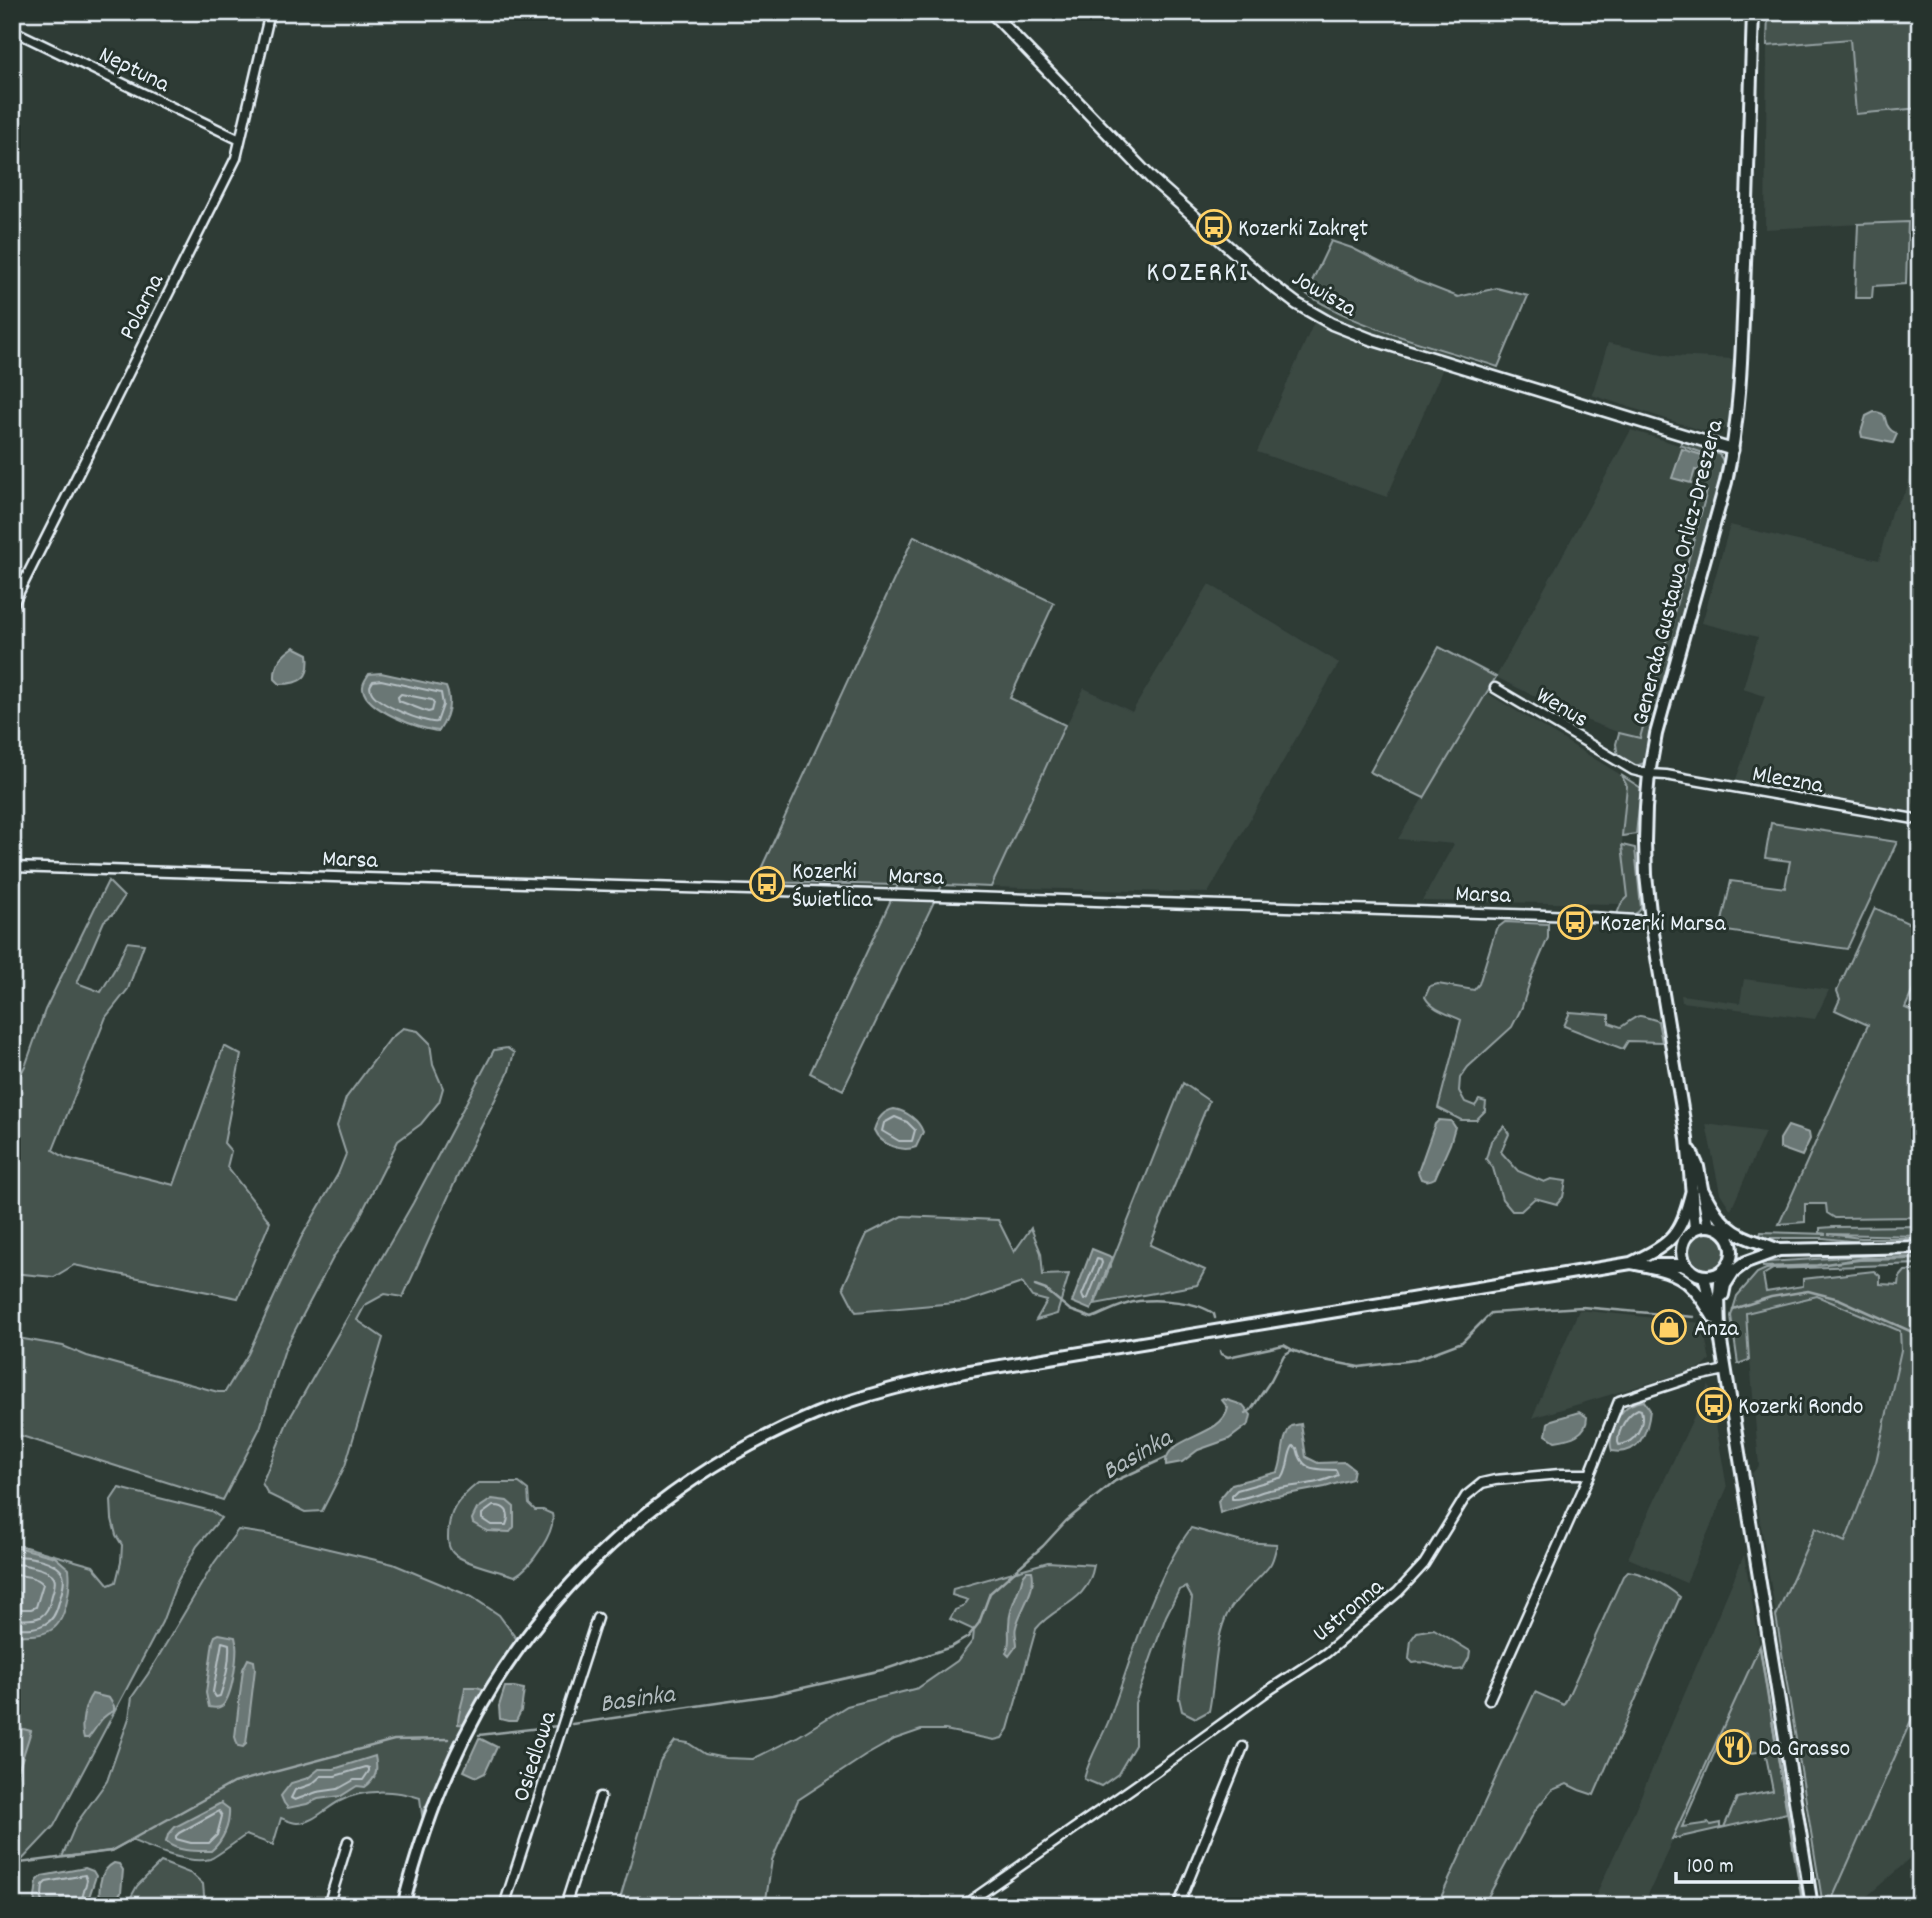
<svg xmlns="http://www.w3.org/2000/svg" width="1932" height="1918" viewBox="0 0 1932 1918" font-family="Dekko,sans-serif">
<rect width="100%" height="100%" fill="#2e3b35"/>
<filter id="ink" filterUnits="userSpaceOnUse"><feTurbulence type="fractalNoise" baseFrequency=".0143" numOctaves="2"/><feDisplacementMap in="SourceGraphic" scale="14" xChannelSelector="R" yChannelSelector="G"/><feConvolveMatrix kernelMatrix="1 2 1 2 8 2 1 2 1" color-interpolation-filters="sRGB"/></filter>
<g filter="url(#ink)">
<path fill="#3b4843" d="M 1850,38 L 1856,114 L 1920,108 L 1920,221 L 1765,229 L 1767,46 Z
M 1322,304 L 1366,324 L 1450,352 L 1387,497 L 1257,452 Z
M 1608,343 L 1672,356 L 1734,359 L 1728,427 L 1716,435 L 1592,395 Z
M 1631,430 L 1707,454 L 1697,486 L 1707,490 L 1640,738 L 1628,736 L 1572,715 L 1496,677 Z
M 1920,436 L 1920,789 L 1910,811 L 1832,801 L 1734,785 L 1765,696 L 1743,689 L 1758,637 L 1702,623 L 1730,525 L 1879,560 L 1891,512 L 1906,491 Z
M 1209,584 L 1339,663 L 1208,893 L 991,887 L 1084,688 L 1132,712 Z
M 1487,693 L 1621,775 L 1627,786 L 1622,845 L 1629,897 L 1621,904 L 1422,901 L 1454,844 L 1398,839 Z
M 1744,979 L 1829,990 L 1815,1019 L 1682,1002 L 1681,995 L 1740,1003 Z
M 1706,1124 L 1765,1132 L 1731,1210 L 1720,1193 Z
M 1817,1296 L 1900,1331 L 1901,1350 L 1876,1462 L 1844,1542 L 1815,1529 L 1776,1616 L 1752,1473 L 1759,1466 L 1746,1313 Z
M 1579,1310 L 1702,1323 L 1710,1360 L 1703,1367 L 1532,1418 Z
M 1709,1384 L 1727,1488 L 1686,1583 L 1628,1558 Z
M 1744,1555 L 1760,1646 L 1643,1906 L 1591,1906 L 1634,1812 Z
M 1920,1700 L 1920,1850 L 1856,1906 L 1829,1906 Z"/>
<path fill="#45524e" stroke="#96a2a3" stroke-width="2" fill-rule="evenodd" d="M 1768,12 L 1920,12 L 1920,108 L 1856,114 L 1850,39 L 1767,46 Z
M 1908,222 L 1906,284 L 1873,286 L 1872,298 L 1855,298 L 1858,224 Z
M 1331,241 L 1352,248 L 1417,281 L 1458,297 L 1497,288 L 1528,296 L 1498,367 C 1434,346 1364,331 1306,294 Z
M 1683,441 C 1694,445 1721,448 1723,462 C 1724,466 1722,470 1722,474 L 1662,691 L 1646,758 L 1644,763 L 1636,766 L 1618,757 L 1616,744 L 1619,733 L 1640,738 L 1707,491 L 1697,487 L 1706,454 L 1680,445 Z
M 914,536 L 1054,603 L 1010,698 L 1065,725 L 991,887 L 942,885 L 843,1090 L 810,1073 L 898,885 L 755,882 Z
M 1439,647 L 1496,677 L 1424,798 L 1370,772 Z
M 1621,775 L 1641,788 L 1636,834 L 1622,836 L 1627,786 Z
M 1771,823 L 1897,842 L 1847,949 L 1720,930 L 1731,881 L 1785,888 L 1790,861 L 1765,858 Z
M 1622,845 L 1635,848 L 1641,908 C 1636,918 1627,914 1617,914 L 1621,904 L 1628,897 Z
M 108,881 L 124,897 L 114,913 L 104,921 L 77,983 L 101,992 L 117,965 L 127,942 L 144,944 L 128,989 L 106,1017 L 53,1150 L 66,1158 L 174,1185 L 224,1046 L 241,1055 L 224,1143 L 231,1151 L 227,1167 L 270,1222 L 238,1298 L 74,1265 L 54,1277 L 12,1273 L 12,1091 L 26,1064 L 45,1010 Z
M 1920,907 L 1920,974 L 1905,1008 L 1920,1014 L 1920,1217 L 1835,1218 L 1827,1213 L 1826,1204 L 1805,1204 L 1805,1222 L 1779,1224 L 1868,1025 L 1835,1010 L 1840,999 L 1837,991 L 1875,908 L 1912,925 Z
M 1505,922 L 1548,924 L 1548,938 L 1531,978 L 1522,1007 L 1512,1027 L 1468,1067 L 1460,1078 L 1459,1091 L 1465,1102 L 1475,1106 L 1479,1100 L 1486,1102 L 1485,1111 L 1476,1120 L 1461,1120 L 1438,1108 L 1461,1020 C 1449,1014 1432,1010 1425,997 L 1430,986 L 1438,984 L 1474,990 L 1479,984 L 1496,929 Z
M 1570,1012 L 1609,1015 L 1609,1023 L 1621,1027 C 1641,1014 1634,1013 1658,1021 L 1662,1042 L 1628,1041 L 1623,1049 L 1564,1026 Z
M 403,1028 L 418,1031 L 430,1043 L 433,1065 L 443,1088 L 439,1102 L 421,1124 L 398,1141 L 355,1226 L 334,1256 L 285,1349 L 260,1428 L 223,1500 L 12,1433 L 12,1337 L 63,1346 L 87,1356 L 218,1392 L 225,1392 L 248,1354 L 301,1238 L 338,1174 L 346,1154 L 337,1126 L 346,1098 L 390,1039 Z
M 507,1048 L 514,1053 L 508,1074 L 468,1153 L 403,1297 L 385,1294 L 365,1305 L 357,1320 L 383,1338 L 345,1466 L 322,1511 L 305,1512 L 268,1494 L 262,1483 L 287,1423 L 413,1203 L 494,1050 Z
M 1183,1083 L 1209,1101 L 1150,1245 L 1205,1270 L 1197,1285 L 1095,1304 Z
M 1504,1126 L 1509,1134 L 1501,1152 L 1518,1171 L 1544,1182 L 1551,1179 L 1566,1181 L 1563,1197 L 1557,1204 L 1535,1198 L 1521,1211 L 1512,1211 L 1502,1199 L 1493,1168 L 1486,1159 L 1491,1141 Z
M 902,1216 L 998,1220 L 1014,1252 L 1031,1228 L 1041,1253 L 1043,1275 L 1069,1274 L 1057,1314 L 1036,1320 L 1047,1301 L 1032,1297 L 1022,1283 L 965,1302 L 856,1312 L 843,1287 L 867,1234 Z
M 1920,1226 L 1920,1236 L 1828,1234 L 1861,1238 L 1920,1238 L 1920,1241 L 1859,1242 L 1823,1238 L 1759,1238 L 1761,1232 L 1826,1234 L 1820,1233 L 1820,1228 L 1833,1227 Z
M1689 1251a18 18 0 1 1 36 0a18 18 0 1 1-36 0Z
M 1920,1253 L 1920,1257 L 1864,1258 L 1817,1265 L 1763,1267 L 1762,1264 L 1767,1262 C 1818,1259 1869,1255 1920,1253 Z
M 1920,1259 L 1920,1264 L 1773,1269 L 1763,1275 L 1766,1292 L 1803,1286 L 1803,1279 L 1874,1271 L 1880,1276 L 1880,1284 L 1899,1285 L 1900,1277 L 1905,1271 L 1920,1270 L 1920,1700 L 1829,1906 L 1823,1906 L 1776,1616 L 1815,1528 L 1845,1542 L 1876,1462 L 1901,1350 L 1900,1331 L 1817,1296 L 1746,1313 L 1749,1360 L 1738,1364 L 1731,1316 L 1737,1296 L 1757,1273 L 1766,1269 L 1811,1266 L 1860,1260 Z
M 478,1483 L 519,1483 L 528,1490 L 529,1504 L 535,1510 L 543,1510 L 552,1514 C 557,1531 530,1568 515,1576 C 502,1572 462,1563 453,1553 C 449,1549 448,1543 448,1538 C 448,1511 457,1500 478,1483 Z
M 119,1488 L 211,1511 L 221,1518 L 197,1546 L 177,1582 L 162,1622 L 54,1826 L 19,1863 L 12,1864 L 12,1546 L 22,1546 L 93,1566 L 109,1585 L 116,1582 L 121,1562 L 122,1545 L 116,1535 L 112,1519 L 111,1500 Z
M 1191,1528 L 1242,1542 L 1277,1544 C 1275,1551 1274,1559 1270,1565 C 1257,1583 1234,1597 1225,1619 C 1214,1646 1215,1683 1209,1711 L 1196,1718 L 1182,1711 L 1179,1698 L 1192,1598 L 1186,1587 L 1179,1590 L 1166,1616 L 1135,1703 L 1135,1745 L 1118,1774 L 1101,1786 L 1084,1779 C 1089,1758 1101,1740 1109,1720 C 1132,1658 1152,1581 1191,1528 Z
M 238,1530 L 265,1534 L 393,1564 L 472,1597 L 499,1615 L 518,1641 L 460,1737 L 422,1814 L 420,1798 C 395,1790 364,1788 340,1801 C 327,1807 312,1824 297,1823 C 292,1823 286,1820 281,1818 L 273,1845 L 246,1835 C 238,1840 216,1857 210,1859 C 189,1865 150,1848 131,1840 L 111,1851 L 62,1857 L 76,1824 L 107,1781 L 129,1718 L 132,1697 L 148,1674 L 214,1563 Z
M 1048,1562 L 1094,1565 C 1087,1605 1057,1603 1036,1629 L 1008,1729 L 1002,1738 L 994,1740 L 945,1730 L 921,1730 L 895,1739 L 865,1756 L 798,1800 L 772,1860 L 765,1906 L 618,1906 L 660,1761 L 675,1741 L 688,1743 L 705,1754 L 725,1758 L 753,1759 L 797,1737 L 847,1706 L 918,1688 L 957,1661 L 973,1640 L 974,1630 L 950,1619 L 955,1610 L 963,1607 L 968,1600 L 952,1595 L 953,1589 Z
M 1628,1571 C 1648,1574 1664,1584 1680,1597 L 1594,1795 L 1579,1790 L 1567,1784 L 1552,1790 L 1536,1809 L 1483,1906 L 1437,1906 L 1535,1692 L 1564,1705 L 1623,1576 Z
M 1434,1629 L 1470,1651 L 1469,1658 L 1463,1669 C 1446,1674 1431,1659 1413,1663 L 1409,1659 L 1411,1640 L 1417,1632 Z
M 1760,1646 L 1787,1813 L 1672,1839 ZM 1747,1733 L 1751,1753 L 1765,1751 L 1773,1791 L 1737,1798 L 1724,1827 L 1720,1827 L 1720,1823 L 1710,1825 L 1709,1823 L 1682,1827 L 1721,1738 Z
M 161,1862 L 192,1874 L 203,1884 L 205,1906 L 126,1906 L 137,1886 Z"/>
<path fill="#6b7775" stroke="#9da8a9" stroke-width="2" d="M 1874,412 C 1890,413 1882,420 1889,428 C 1891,431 1894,432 1897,434 L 1893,443 L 1862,437 L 1861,432 L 1866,416 Z
M 1682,449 L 1705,456 L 1700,471 L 1695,470 L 1691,483 L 1672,478 Z
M 294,647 L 308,654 C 311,678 301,684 280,684 L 275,679 C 274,664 282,655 294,647 Z
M 381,673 L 446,687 C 453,702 448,717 439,731 C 421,730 366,710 363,689 C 362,683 366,679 369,674 Z
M 894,1109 C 906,1111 919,1120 923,1132 L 916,1147 C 901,1153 880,1144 874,1130 C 877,1120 883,1111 894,1109 Z
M 1439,1120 L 1451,1121 L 1455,1127 L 1450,1144 L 1435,1178 C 1430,1181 1427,1181 1421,1179 L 1418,1172 L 1435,1124 Z
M 1788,1126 L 1809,1133 L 1810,1139 L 1802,1156 L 1780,1148 L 1780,1139 Z
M 1092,1249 L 1112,1257 L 1091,1310 L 1072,1302 Z
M 1224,1399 L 1243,1405 L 1251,1415 L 1249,1424 L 1229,1439 L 1198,1450 L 1182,1462 L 1166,1465 C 1163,1436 1222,1438 1228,1408 L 1222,1400 Z
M 1644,1401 L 1650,1410 C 1648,1432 1639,1456 1612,1451 C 1607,1438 1617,1415 1627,1407 C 1632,1403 1638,1402 1644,1401 Z
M 1579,1412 L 1587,1417 C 1587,1435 1570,1439 1555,1441 L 1546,1435 L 1548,1423 L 1552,1420 Z
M 1301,1424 L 1306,1457 L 1318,1463 L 1345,1462 L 1354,1469 L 1352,1479 L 1325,1487 L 1266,1498 L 1220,1513 L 1218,1501 L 1232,1484 L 1278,1472 C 1284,1457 1281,1439 1291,1426 Z
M 492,1499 L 507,1501 L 514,1507 L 514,1527 L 510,1532 L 487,1531 L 473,1523 L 472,1519 L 477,1509 Z
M 21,1548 L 55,1557 L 69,1569 C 71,1585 67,1621 51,1630 C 39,1637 25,1635 12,1635 L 12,1549 Z
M 1027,1571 L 1032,1571 C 1037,1590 1020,1609 1016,1627 C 1014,1633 1017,1639 1017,1645 L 1009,1656 L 1006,1653 C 1011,1643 1008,1636 1009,1625 C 1009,1611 1015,1599 1020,1586 C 1023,1579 1021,1576 1027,1571 Z
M 219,1634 L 235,1637 C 239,1651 233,1692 224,1704 C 220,1709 214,1708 209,1707 L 206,1693 L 213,1641 L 215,1636 Z
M 248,1659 L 254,1661 L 255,1669 L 246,1744 L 243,1747 L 238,1746 L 235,1737 L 243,1669 Z
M 465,1687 L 477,1687 L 488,1691 L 468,1725 L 458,1724 C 458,1711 464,1700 465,1687 Z
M 505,1687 L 514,1687 L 524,1689 L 521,1711 L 516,1721 L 508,1721 L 500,1719 L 499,1706 Z
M 92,1694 L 109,1698 L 114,1706 L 114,1711 C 100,1716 98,1727 88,1738 L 84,1738 C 80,1726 84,1705 92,1694 Z
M 12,1726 L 31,1731 L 12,1791 Z
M 479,1738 L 497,1747 L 485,1773 L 477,1777 L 464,1771 Z
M 375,1756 C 378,1770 377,1778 365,1787 L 357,1786 L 341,1796 L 318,1799 L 307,1804 L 288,1808 L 284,1803 L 281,1796 L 291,1783 L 308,1778 L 319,1769 L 334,1769 Z
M 221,1803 L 229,1809 C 230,1825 223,1841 211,1851 C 196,1851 178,1852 166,1842 L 168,1835 L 175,1827 Z
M 114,1863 L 119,1864 L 123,1870 L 121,1893 C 114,1900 110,1904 100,1899 C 98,1885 101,1870 114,1863 Z
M 85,1868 L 93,1871 L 96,1876 L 86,1906 L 34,1906 L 37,1881 L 42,1876 Z"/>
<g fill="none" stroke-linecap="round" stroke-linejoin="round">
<path stroke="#b6c0c4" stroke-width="2" d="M 381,680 L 441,693 L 443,705 L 437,722 C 425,724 376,704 371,691 C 369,685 371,685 373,681 Z
M 401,694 L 432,700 L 434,703 L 432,711 L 428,712 L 399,701 L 398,697 Z
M 895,1117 L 907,1122 L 915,1130 L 912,1141 L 899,1141 L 882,1131 L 884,1123 Z
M 1097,1259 L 1101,1260 L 1102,1263 L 1088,1298 L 1084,1300 L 1082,1295 Z
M 1638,1409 L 1641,1410 C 1645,1425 1636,1443 1619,1445 L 1618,1442 C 1618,1430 1627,1414 1638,1409 Z
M 1293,1446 L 1297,1448 C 1302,1472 1315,1469 1336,1470 L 1338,1475 C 1315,1486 1289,1485 1265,1491 C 1254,1494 1244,1500 1232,1499 L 1232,1495 L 1237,1490 L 1283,1477 C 1289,1468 1287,1455 1293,1446 Z
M 493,1506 C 506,1505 511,1513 506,1525 L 491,1525 L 482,1519 L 482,1514 Z
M 12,1556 C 26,1556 56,1559 63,1574 C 66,1582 61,1594 59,1602 C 57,1610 54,1620 45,1624 C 35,1630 23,1628 12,1628
M 12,1564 C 21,1564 49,1568 54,1577 C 57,1583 52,1593 51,1599 C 49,1606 47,1613 40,1617 C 32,1621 21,1619 12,1619
M 12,1575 C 22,1575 38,1577 43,1584 L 36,1607 L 31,1609 L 12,1609
M 222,1642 L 229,1644 C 230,1661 226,1679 220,1696 L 216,1697 L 213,1692 Z
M 366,1767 L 369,1768 L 369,1771 L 363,1780 L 354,1780 L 338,1789 L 317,1792 L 295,1800 L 291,1798 L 295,1790 L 312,1784 L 321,1776 L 335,1776 Z
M 219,1811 L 222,1816 L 217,1835 L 209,1843 L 191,1843 L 176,1839 L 176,1836 L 179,1833 Z
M 41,1906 L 43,1885 L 46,1882 L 85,1875 L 87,1880 L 80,1906"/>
<path stroke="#9da8a9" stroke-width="2.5" d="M 1035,1286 L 1046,1290 L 1070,1310 L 1092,1318 C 1107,1312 1123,1303 1139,1301 C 1159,1299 1198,1301 1214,1314 L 1215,1318
M 1733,1309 L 1771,1297 L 1808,1291 L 1839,1299 L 1910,1331 L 1920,1339
M 1220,1351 L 1221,1354 L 1228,1357 L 1284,1345 L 1291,1349
M 1246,1413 L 1251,1410 L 1271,1380 L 1284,1355 L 1292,1350 L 1314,1358 L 1359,1367 L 1414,1360 L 1462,1342 L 1491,1313 L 1582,1307 L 1694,1317
M 1760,1648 L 1769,1704
M 1772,1719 L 1803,1906
M 572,1724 L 772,1695 L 886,1669 L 951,1647 L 968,1637 L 979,1623 L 990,1593 L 1043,1546 L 1066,1521 L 1115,1481 L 1167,1457
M 479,1735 L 558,1726
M 12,1864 L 111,1851 L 233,1783 L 394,1740 L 449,1739"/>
<g stroke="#e8f1f8" stroke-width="13">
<path id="minor" d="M 12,30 L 240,140
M 12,606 L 236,158 L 270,12
M 1495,688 L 1633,770 L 1649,774 L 1666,775 L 1920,820
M 12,867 L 1576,916 L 1651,921
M 1489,1700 L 1590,1474
M 328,1906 L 348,1841
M 504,1906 L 597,1618
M 565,1906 L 600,1797
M 963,1906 L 1158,1770 L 1266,1692 L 1326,1653 L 1398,1592 L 1424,1564 L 1466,1496 L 1482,1483 L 1495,1480 L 1560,1474 L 1590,1474 L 1619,1401 L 1693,1377 L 1725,1370
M 1178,1906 L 1243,1747"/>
</g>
<g stroke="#e8f1f8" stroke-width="15">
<path id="tertiary" d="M 991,12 L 1151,178 L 1269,283 L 1297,304 L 1332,324 L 1370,339 L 1733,450"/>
</g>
<g stroke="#e8f1f8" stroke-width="16">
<path id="secondary" d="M 1691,1151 L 1698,1167 L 1708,1221 L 1711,1226
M 1702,1189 C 1709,1202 1717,1217 1728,1226 C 1742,1239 1762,1242 1779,1250
M1682 1251a25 25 0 1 1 50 0a25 25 0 1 1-50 0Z
M 1695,1229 L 1687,1139 L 1651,921 L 1646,875 L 1645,842 L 1646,808 L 1649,774 L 1656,734 L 1726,482 C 1742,410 1742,337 1745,264 C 1747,180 1750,96 1753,12
M 1631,1263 C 1651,1267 1675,1270 1690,1285 C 1700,1294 1707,1307 1714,1318
M 1654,1265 L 1682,1265 L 1690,1269
M 1721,1272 L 1719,1294 L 1720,1335 L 1812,1906
M 1704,1276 L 1712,1310
M 1723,1295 L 1725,1285 L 1734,1271 L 1746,1262 L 1779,1250 L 1920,1247
M 403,1906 C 415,1860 429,1814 449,1770 C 520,1608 653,1481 816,1414 C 864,1394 914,1383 964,1372 L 1631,1263 C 1674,1242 1680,1236 1692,1190"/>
</g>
<use href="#minor" stroke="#26332d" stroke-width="8"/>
<use href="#tertiary" stroke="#26332d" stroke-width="10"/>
<use href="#secondary" stroke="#26332d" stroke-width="10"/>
</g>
</g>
<defs>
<g id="bus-ring" transform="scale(1.75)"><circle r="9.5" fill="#26332d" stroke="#ffd166" stroke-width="1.5"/><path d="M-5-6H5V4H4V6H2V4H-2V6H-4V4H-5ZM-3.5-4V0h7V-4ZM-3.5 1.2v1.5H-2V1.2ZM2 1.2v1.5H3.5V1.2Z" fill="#ffd166"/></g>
<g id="shop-ring" transform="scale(1.75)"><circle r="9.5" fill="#26332d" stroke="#ffd166" stroke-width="1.5"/><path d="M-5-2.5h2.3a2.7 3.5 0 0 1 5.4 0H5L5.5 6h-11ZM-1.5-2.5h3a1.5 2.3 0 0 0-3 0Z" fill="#ffd166"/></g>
<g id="restaurant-ring" transform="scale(1.75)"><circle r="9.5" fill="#26332d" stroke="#ffd166" stroke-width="1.5"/><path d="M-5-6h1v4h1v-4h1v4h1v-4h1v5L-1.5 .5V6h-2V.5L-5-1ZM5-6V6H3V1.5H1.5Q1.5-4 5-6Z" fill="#ffd166"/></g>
</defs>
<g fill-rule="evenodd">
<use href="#bus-ring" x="1214" y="227"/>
<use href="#bus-ring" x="767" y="884"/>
<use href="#bus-ring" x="1575" y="922"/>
<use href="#shop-ring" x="1669" y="1327"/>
<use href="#bus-ring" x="1714" y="1405"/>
<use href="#restaurant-ring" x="1734" y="1747"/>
</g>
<g text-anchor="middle" stroke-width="6" stroke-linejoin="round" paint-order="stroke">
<g font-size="24" fill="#e8f1f8" stroke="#26332d">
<text transform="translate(135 68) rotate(26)" y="8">Neptuna</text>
<text transform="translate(1325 292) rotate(30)" y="8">Jowisza</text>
<text transform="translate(140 306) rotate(-63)" y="8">Polarna</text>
<text transform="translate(1676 572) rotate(-76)" y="8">Generała Gustawa Orlicz-Dreszera</text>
<text transform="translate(1563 706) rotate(31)" y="8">Wenus</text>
<text transform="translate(1788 778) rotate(10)" y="8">Mleczna</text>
<text transform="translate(350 858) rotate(2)" y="8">Marsa</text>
<text transform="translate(916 875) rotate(2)" y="8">Marsa</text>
<text transform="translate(1483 893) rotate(2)" y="8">Marsa</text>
<text transform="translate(1347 1609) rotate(-40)" y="8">Ustronna</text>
<text transform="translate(533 1756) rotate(-72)" y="8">Osiedlowa</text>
</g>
<g font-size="24" fill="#e8f1f8" stroke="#26332d" text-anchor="start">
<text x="1238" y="235">Kozerki Zakręt</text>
<text x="792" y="878">Kozerki<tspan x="792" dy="28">Świetlica</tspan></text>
<text x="1600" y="930">Kozerki Marsa</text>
<text x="1694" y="1335">Anza</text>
<text x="1738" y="1413">Kozerki Rondo</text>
<text x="1758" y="1755">Da Grasso</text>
</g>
<g font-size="26" font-style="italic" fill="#b0babd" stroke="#26332d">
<text transform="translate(1136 1453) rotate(-30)" y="9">Basinka</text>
<text transform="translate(637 1697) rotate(-8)" y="9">Basinka</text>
</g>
<g font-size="28" letter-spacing="2" fill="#e8f1f8" stroke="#26332d">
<text x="1198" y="280">KOZERKI</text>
</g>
</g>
<rect width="1932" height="1918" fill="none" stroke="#26332d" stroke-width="42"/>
<rect x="21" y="21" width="1890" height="1876" fill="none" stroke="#e8f1f8" stroke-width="2.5" filter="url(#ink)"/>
<path d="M1676 1872v10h136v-10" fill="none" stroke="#e8f1f8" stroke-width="3.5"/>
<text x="1687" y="1872" font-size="21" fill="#e8f1f8" stroke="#26332d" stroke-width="5" paint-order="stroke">100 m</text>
</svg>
